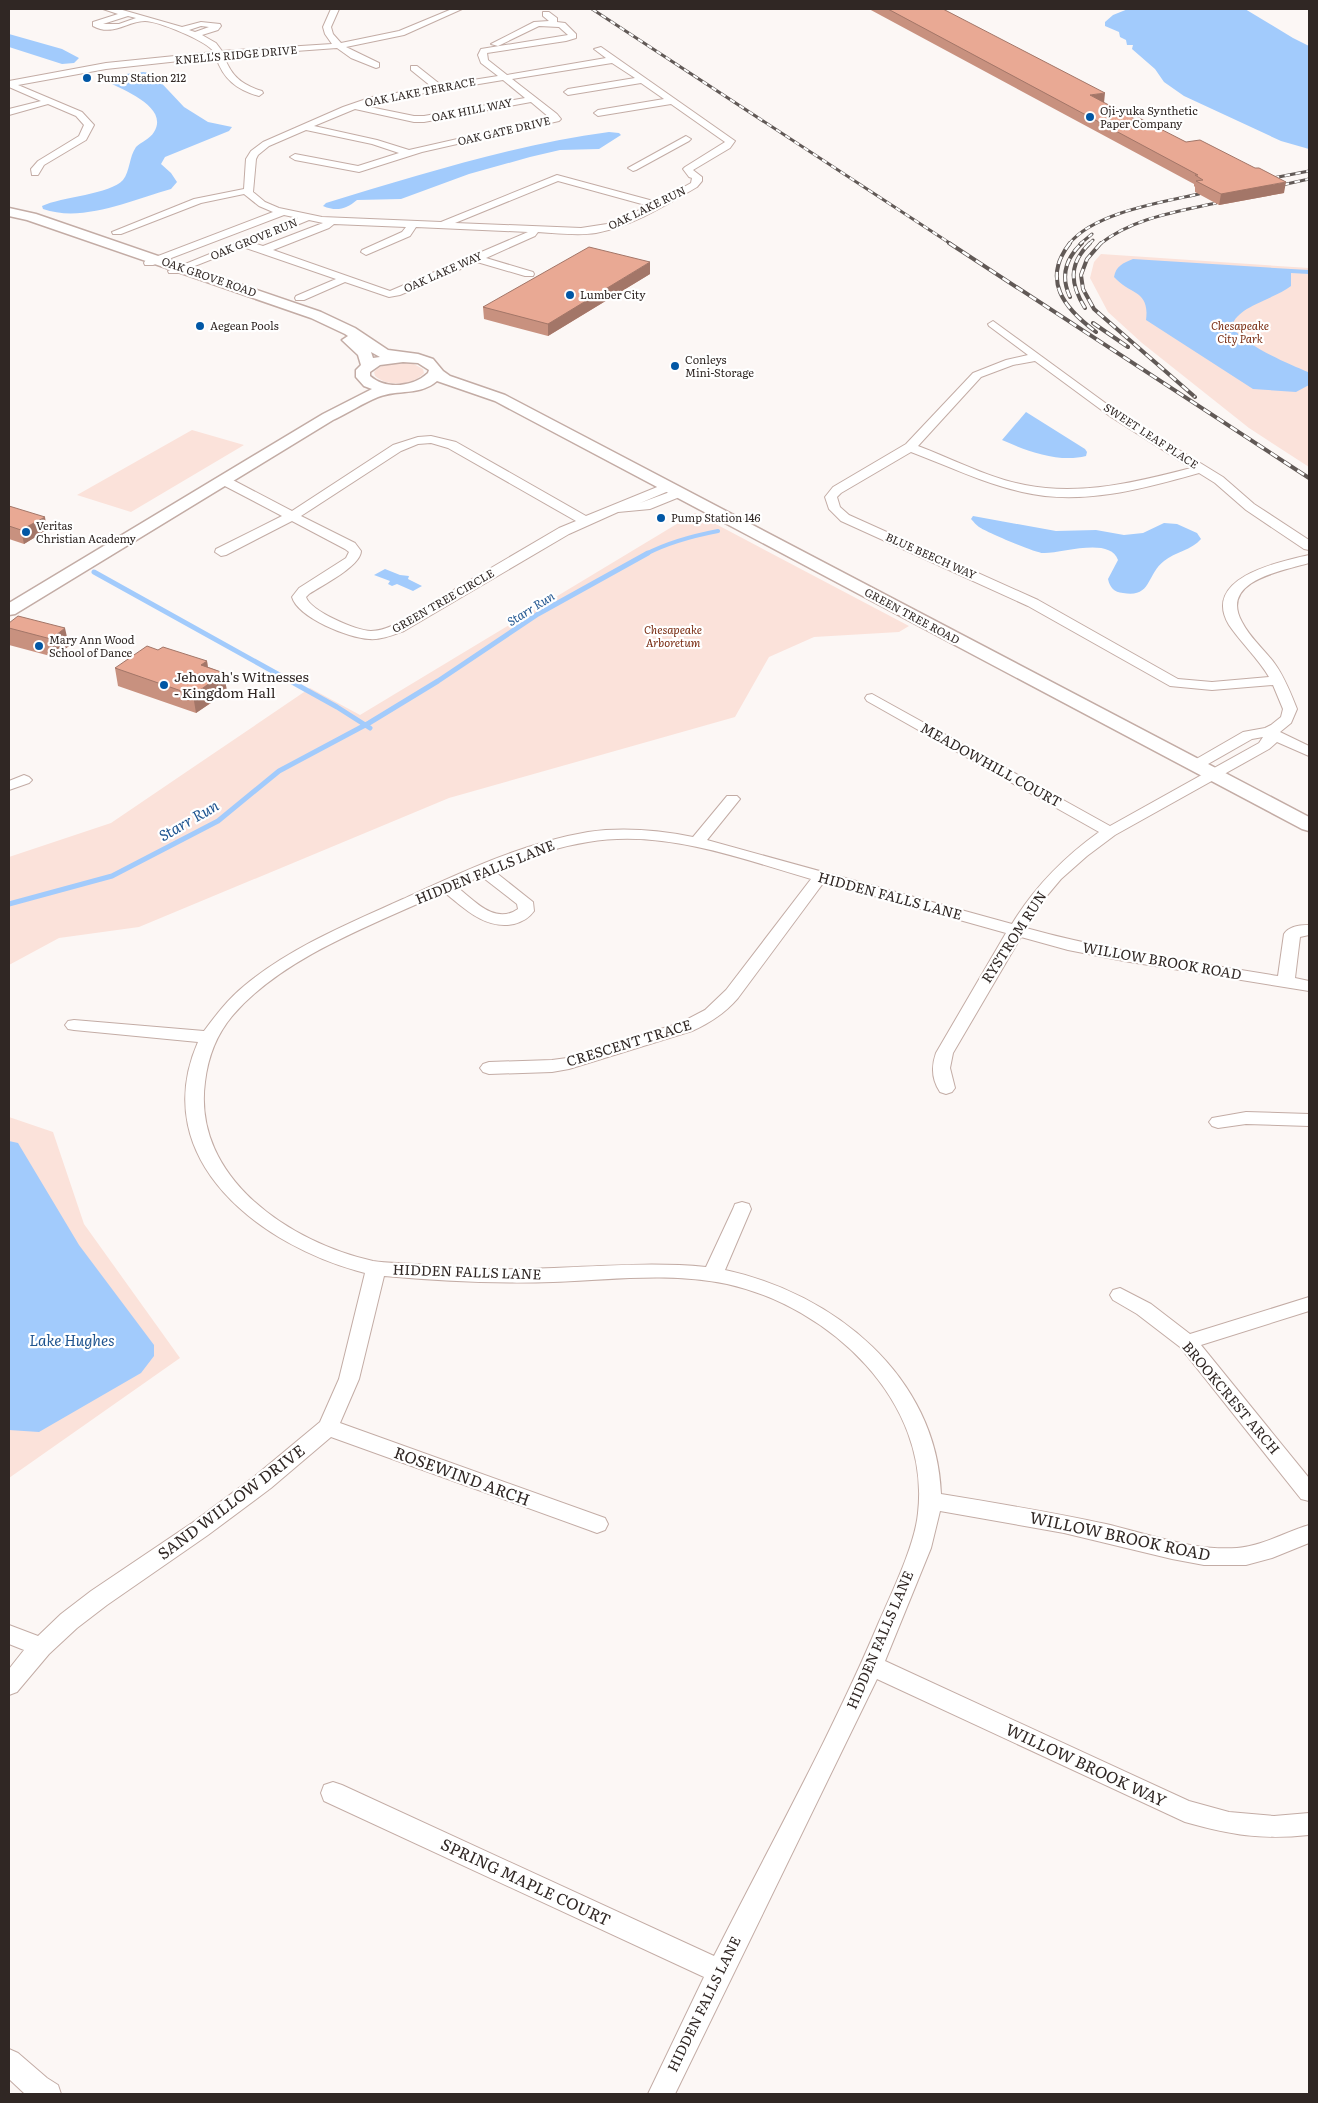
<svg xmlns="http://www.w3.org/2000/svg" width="1318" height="2103" viewBox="0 0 1318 2103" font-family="Literata,serif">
<rect width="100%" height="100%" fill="#fcf7f5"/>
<path fill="#fbe2da" d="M 1101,254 L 1309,268 L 1309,467 L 1249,428 L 1142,343 L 1108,312 L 1090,278 L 1094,262 Z
M 403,362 L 412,363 L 423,369 L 424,373 C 413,386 387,387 375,376 L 374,372 C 382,363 393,363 403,362 Z
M 192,430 L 244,445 L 131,512 L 77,495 Z
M 695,513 L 909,626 L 899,632 L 814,637 L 769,657 L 735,717 L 449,798 L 139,927 L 59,938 L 9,965 L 9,857 L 111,823 L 310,688 L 360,715 Z
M 9,1117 L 53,1132 L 84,1224 L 180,1358 L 9,1478 Z"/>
<path fill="#a2cbfc" d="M 1128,9 L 1245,9 L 1293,38 L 1309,46 L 1309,149 L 1281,141 L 1184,96 L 1164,82 L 1155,69 L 1132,49 L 1133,45 L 1127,45 L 1126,40 L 1120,37 L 1119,32 L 1105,26 L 1105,22 L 1113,15 Z
M 9,34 L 62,49 L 79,58 L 74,63 L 62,64 L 9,47 Z
M 143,72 L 152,73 L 184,107 L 208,122 L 232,127 L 229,131 L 165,157 L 161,164 L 171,173 L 177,182 L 171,189 C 131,200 83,223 43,209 L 42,206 C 61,197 111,194 123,180 C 130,171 129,157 136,147 C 141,142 150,139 154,132 C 170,106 120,89 104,80 L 109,76 Z
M 609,132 L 619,133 L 621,135 L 599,149 L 560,150 L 530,157 L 469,174 L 401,199 L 357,200 C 346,209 337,212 323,206 L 326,203 C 419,175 513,145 609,132 Z
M 1133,259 L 1291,269 L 1291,286 C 1275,299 1237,306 1232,326 C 1243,345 1287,363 1308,372 L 1309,385 L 1296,392 L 1253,389 L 1146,320 C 1150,290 1130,295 1114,277 C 1116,266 1123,263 1133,259 Z
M 1026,412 L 1085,449 L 1087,452 L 1086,456 C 1059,463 1027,451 1002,440 Z
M 973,516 L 1056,531 L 1096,530 L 1124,535 L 1143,533 L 1164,523 L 1177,524 L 1197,533 L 1201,539 C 1192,550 1175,552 1164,561 C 1146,575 1152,598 1123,593 C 1114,592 1110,588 1108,579 L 1118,560 C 1110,536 1060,554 1043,553 C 1036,553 986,532 979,527 C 976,525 974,522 971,519 Z
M 385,569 L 400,575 L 409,576 L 408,579 L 422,586 L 413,591 L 397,584 L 392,586 L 388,584 L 390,581 L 374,575 Z
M 9,1141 L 18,1143 L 79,1245 L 154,1345 L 154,1356 L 141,1373 L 39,1432 L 9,1430 Z"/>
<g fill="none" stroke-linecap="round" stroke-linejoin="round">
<path stroke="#a2cbfc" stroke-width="4" d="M 1291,271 L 1309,272
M 646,554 C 669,542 692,536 718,531"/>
<path stroke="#a2cbfc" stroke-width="5" d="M 94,572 L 337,707 L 370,728
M 9,904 L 112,876 L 218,821 L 279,771 L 369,723 L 438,681 L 538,614 L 648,553"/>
<g stroke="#c3aca5" stroke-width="2">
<path id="minor" d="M 103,9 L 119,9 L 182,27 L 201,22 L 220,24 L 221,26 L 218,30 L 202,35 L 216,43 L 222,51 L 332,44 L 325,34 L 323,27 L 331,9 L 339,9 L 331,27 L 333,34 L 341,43 L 399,31 L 452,9 L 462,9 L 404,35 L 346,47 L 379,63 L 379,67 L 376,68 L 351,58 L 337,48 L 224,56 C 231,76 242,85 262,91 L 263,93 L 259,96 C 237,90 223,79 216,57 L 106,69 L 18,85 L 82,112 L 94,125 L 86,140 L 44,165 L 38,175 L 32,175 L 31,169 L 38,161 L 79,136 L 84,125 L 76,116 L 48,104 L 9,115 L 9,109 L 41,101 L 9,87 L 9,81 L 106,63 L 214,52 C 207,41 158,21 145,21 C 127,21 113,37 93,26 L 93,22 L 118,14 ZM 128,16 L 136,18 L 119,24 L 103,24 ZM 201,26 L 209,27 L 195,32 L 189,30 Z
M 543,12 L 549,12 L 557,18 L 557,22 L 565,23 L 576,34 L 576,38 L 566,41 L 487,53 L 488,60 L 507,75 L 606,58 L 594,49 L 601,47 L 735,141 L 730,148 L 693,170 L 702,177 L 702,181 L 697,187 C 666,205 633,226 596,233 C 577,236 557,233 538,232 L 535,236 L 486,258 L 533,272 L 534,274 L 533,276 L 525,276 L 477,262 L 400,295 L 389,297 L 345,282 L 304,300 L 296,300 L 295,298 L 296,296 L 336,279 L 243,247 L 177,273 L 169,273 L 168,271 L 298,218 L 284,215 L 153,265 L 145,265 L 144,263 L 145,261 L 273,212 L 259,206 L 244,194 L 201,203 L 121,234 L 113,234 L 112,232 L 194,199 L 244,189 L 246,159 L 251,151 L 263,142 L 343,107 L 372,97 L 432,87 L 411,70 L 411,66 L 417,66 L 441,85 L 498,76 L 481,63 L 478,55 L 481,49 L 568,35 L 559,27 L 539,26 L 498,46 L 491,44 L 534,22 L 549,21 L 543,16 ZM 612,63 L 635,78 L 568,89 L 564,92 L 568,95 L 641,83 L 664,99 L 598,110 L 594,113 L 598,116 L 671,104 L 725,142 L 685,167 L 683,169 L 689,177 L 692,178 L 691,183 L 657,202 L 557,175 L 441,222 L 322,217 L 279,208 L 265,202 L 253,192 L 256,159 L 258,155 L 269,146 L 306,130 L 372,144 L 399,153 L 358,166 L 295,154 L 290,157 L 295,160 L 359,172 L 422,152 L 559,121 L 561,119 L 557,114 L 512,79 ZM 503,80 L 525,98 L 424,116 L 414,116 L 365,106 L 377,101 ZM 531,102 L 550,118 L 409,150 L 377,140 L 314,126 L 355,109 L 414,122 L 424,122 ZM 558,181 L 649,206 L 607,224 L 581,228 L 455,223 ZM 309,220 L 323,223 L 263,246 L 253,243 ZM 334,224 L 406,227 L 402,232 L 362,250 L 361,252 L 366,255 L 410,236 L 416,227 L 528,232 L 390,291 L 273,250 L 329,228 Z
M 686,136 L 691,139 L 689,141 L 636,170 L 633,171 L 628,168 Z
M 993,321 L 1119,413 L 1223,477 L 1254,504 L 1309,540 L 1309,550 L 1304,549 L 1246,510 L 1215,483 L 1199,473 C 1143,489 1081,506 1022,492 C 983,483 948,466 911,452 L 841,493 L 837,497 L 840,507 L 849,515 L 1038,600 L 1178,679 L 1212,682 L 1269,677 C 1258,658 1241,643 1229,625 C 1201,578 1278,562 1309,555 L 1309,563 C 1282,571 1219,581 1242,622 C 1250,638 1265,650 1275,664 C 1285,678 1291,694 1297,709 L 1291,723 L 1280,732 L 1309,746 L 1309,756 L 1277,742 L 1269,749 L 1115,835 L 1087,856 L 1061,879 L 1040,904 L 1026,928 C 1108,951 1194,962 1278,976 L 1284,934 C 1289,926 1300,925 1309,925 L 1309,935 L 1300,937 L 1295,978 L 1309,981 L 1309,991 L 1124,961 L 1068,950 L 1021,937 L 953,1053 L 950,1068 L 955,1088 L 952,1092 L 946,1094 L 940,1092 C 932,1080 931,1067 936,1053 L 1006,933 L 824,882 L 738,998 C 725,1013 710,1023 692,1031 L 569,1069 L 552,1072 L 489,1074 L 483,1072 L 480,1068 L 483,1064 L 489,1062 L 552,1060 L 567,1058 L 680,1023 L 705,1010 L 726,990 L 811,879 C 739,858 664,829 588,842 C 556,847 524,858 494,871 L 533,902 L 534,911 C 529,918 522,922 514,924 C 486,930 465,909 444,892 C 375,924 284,956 233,1015 C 216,1035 208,1057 205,1082 C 192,1178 291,1243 373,1261 C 387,1263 401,1263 415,1264 C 460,1270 508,1270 554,1268 C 605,1266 655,1262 706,1267 L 733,1209 L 735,1204 L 742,1202 L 749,1204 L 751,1209 L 725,1270 C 833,1293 937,1376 941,1494 C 996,1503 1051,1512 1106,1524 C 1149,1534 1192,1551 1237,1548 C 1263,1546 1285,1532 1309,1525 L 1309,1543 L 1272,1558 L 1246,1565 L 1204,1565 L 1172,1559 L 1064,1533 L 940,1511 L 931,1548 L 885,1661 L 1189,1801 L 1229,1812 L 1274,1816 L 1309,1813 L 1309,1835 C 1261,1840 1231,1835 1185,1822 L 877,1679 L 675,2094 L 648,2094 L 704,1977 L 324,1801 L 321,1793 L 324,1785 L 333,1782 L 342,1785 L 714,1956 C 770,1845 831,1736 879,1622 C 892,1592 915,1545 918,1513 C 931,1401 830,1307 727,1284 C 669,1272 610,1280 553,1282 C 496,1284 440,1281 384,1276 L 359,1379 L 340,1423 L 605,1518 L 608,1524 L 605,1530 L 597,1533 L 589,1530 L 331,1437 L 271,1488 L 208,1535 L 107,1605 L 77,1628 L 49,1654 L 17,1692 L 9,1695 L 9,1669 L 24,1650 L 9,1644 L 9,1625 L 38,1636 L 61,1614 L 91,1591 L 192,1523 L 255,1476 L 320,1422 L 339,1379 L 365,1273 C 263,1247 146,1161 198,1042 L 74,1030 L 68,1029 L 65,1025 L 68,1021 L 74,1020 L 204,1031 C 216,1015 228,999 244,986 C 291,947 348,924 403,899 C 462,872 523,843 588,832 C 623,827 658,830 693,837 L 727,796 L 737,796 L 740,799 L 707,840 L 1012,924 C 1035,886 1063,858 1099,832 L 867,701 L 865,698 L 867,695 L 872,694 L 1110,826 L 1259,743 L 1263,737 L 1252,739 L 1201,768 L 1191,768 L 1189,765 L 1191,762 L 1243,732 L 1265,728 L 1271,725 L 1281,717 L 1283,709 L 1273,685 L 1212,690 L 1170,686 L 1028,606 L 841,521 L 829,509 L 825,497 L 833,487 L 906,444 L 973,373 L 1006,360 L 1028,355 L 989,326 L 988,324 ZM 1035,361 L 1111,417 L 1191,468 C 1137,482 1081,496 1025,485 C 988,478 953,459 918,446 L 981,377 L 1013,365 ZM 481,876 L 517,904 L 518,909 C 495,925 475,901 457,887 Z
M 431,436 L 456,442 L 586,516 L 667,483 L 671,484 L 673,487 L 671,490 L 640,503 L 678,489 L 684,493 L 682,496 L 650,509 L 618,512 L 569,534 L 404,631 C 393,635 381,640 369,639 C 349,638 298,618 292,597 L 299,588 L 346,558 L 349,552 L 345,549 L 292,521 L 226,555 L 221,556 L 215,552 L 216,549 L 282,516 L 221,484 L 219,481 L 221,478 L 229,478 L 292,511 L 393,445 L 418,437 ZM 431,443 L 448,448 L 576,521 L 559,528 L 394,625 C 387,628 379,631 371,631 C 357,631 310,611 306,597 L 309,594 C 321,586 361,566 361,551 L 355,543 L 301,516 L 401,451 L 418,444 Z
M 24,775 L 29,777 L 32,780 L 29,783 L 9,790 L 9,781 Z
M 1246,1112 L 1309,1114 L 1309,1126 L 1246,1124 L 1218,1128 L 1212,1126 L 1209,1122 L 1212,1118 Z
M 1120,1288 L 1151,1304 L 1190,1334 L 1309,1297 L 1309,1311 L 1201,1345 L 1309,1478 L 1309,1501 L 1301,1499 L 1180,1347 L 1137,1314 L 1113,1300 L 1110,1295 L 1113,1290 Z
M 9,2049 L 18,2053 L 47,2078 L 58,2085 L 61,2094 L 25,2094 L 9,2079 Z"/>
</g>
<g stroke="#c3aca5" stroke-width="3">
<path id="tertiary" d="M 9,208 L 36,214 L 321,312 L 355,328 L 388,350 L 418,354 L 433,359 L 443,371 L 450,376 L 505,395 L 1309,817 L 1309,831 L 1302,829 L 495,401 L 437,381 C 420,396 398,389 378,397 C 363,403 348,413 333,420 L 15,614 L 9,615 L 9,603 L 323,414 L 372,389 L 364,386 L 356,377 L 356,370 L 361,365 L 358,355 L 342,340 L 348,336 L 345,334 L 311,318 L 27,220 L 9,216 ZM 371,352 L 380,357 L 373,358 ZM 403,362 L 418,363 L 429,370 L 428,373 C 413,387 386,390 370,376 L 370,372 L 380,365 Z"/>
</g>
<use href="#minor" fill="#fff" fill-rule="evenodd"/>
<use href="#tertiary" fill="#fff" fill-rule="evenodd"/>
<g stroke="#615956" stroke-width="3">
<path id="rail-far1" d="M 592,9 L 951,244
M 1263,180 L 1309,171
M 1273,187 L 1309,179
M 1069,244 C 1093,213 1162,202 1199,194
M 1080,244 L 1092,234
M 1089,244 L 1093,240
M 1100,244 C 1133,218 1176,212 1216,203"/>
</g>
<g stroke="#615956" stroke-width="4">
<path id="rail" d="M 949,243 L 1309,478
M 1070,243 C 1041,280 1064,308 1096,332
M 1101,243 L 1087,259 L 1081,275 L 1083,289 L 1094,309 L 1195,397
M 1070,297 C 1060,276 1066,258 1082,243
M 1085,308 C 1070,284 1068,264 1090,243
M 1093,323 L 1128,347"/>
</g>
<use href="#rail-far1" stroke="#fff" stroke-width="2" stroke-dasharray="5.5" stroke-linecap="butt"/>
<use href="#rail" stroke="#fff" stroke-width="2.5" stroke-dasharray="8" stroke-linecap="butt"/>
</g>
<path fill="#c8917f" d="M 869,9 L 943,9 L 1104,103 L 1135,119 L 1186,142 L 1284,193 L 1219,205 L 1195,192 L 1195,187 L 1194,186 L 1194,184 Z
M 650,274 L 548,336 L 484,319 L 483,307 Z
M 9,506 L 47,530 L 24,544 L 9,539 Z
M 9,623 L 69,646 L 54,657 L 9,645 Z
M 158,650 L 207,661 L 208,667 L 224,673 L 227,692 L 196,713 L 118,686 L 115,668 Z"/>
<path fill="#a37668" d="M 1105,93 L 1104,103 L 1090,95 Z
M 1286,182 L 1284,193 L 1219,205 L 1221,194 Z
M 650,262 L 650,274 L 548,336 L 548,324 Z
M 45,517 L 47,530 L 24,544 L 21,530 Z
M 65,628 L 69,646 L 54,657 L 51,639 Z
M 207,661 L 209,680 L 201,665 Z
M 224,673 L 227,692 L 196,713 L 193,695 Z"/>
<path fill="#e9a994" stroke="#a37668" d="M 888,9 L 943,9 L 1105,93 L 1090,95 L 1135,119 L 1139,118 L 1186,142 L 1200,140 L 1255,168 L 1259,168 L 1286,182 L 1221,194 L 1196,181 L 1203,180 L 1195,175 L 1198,175 Z
M 589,247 L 650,262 L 548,324 L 483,307 Z
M 9,506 L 45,517 L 21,530 L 9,526 Z
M 18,616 L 65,628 L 51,639 L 9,628 L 9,623 Z
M 147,646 L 158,650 L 163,647 L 207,661 L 201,665 L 224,673 L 193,695 L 115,668 Z"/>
<g fill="#0157a5" stroke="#fff" stroke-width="2">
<circle cx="87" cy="78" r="5"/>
<circle cx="1090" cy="117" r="5"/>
<circle cx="570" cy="295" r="5"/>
<circle cx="200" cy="326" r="5"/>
<circle cx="675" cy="366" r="5"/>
<circle cx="661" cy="518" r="5"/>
<circle cx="26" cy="532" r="5"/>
<circle cx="39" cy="646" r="5"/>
<circle cx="164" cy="685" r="5"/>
</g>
<g text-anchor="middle" stroke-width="4.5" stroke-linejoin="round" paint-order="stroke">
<g font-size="11" fill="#302724" stroke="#fff">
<text transform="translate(236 55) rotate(-5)" y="4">KNELL'S RIDGE DRIVE</text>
<text transform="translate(420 92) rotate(-11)" y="4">OAK LAKE TERRACE</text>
<text transform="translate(472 110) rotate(-11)" y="4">OAK HILL WAY</text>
<text transform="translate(504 131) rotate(-13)" y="4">OAK GATE DRIVE</text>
<text transform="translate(647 208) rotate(-26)" y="4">OAK LAKE RUN</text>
<text transform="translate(254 239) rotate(-22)" y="4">OAK GROVE RUN</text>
<text transform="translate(443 272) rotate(-24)" y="4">OAK LAKE WAY</text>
<text transform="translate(209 277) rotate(19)" y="4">OAK GROVE ROAD</text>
<text transform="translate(1151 436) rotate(33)" y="4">SWEET LEAF PLACE</text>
<text transform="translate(931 556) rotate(24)" y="4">BLUE BEECH WAY</text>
<text transform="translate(443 601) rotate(-30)" y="4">GREEN TREE CIRCLE</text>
<text transform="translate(912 616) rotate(28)" y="4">GREEN TREE ROAD</text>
</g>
<g font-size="11" fill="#302724" stroke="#fff" text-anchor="start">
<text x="97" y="82">Pump Station 212</text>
<text x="1100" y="115">Oji-yuka Synthetic<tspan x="1100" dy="13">Paper Company</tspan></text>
<text x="580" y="299">Lumber City</text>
<text x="210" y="330">Aegean Pools</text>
<text x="685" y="364">Conleys<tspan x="685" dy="13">Mini-Storage</tspan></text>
<text x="671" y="522">Pump Station 146</text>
<text x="36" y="530">Veritas<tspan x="36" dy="13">Christian Academy</tspan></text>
<text x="49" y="644">Mary Ann Wood<tspan x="49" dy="13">School of Dance</tspan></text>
</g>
<g font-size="11" font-style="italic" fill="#7a2e14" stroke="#fff">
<text x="1240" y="330">Chesapeake<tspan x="1240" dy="13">City Park</tspan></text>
<text x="673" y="634">Chesapeake<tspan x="673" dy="13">Arboretum</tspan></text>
</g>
<g font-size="12" font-style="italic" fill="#205590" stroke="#fff">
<text transform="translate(531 609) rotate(-32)" y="4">Starr Run</text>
</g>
<g font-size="14" fill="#302724" stroke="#fff" text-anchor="start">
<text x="174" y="682">Jehovah's Witnesses<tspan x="174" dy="16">- Kingdom Hall</tspan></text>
</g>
<g font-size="14" fill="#302724" stroke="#fff">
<text transform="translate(991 765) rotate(29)" y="5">MEADOWHILL COURT</text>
<text transform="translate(485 872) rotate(-22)" y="5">HIDDEN FALLS LANE</text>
<text transform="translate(890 896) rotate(15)" y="5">HIDDEN FALLS LANE</text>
<text transform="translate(1014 937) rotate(-57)" y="5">RYSTROM RUN</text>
<text transform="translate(1162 961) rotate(10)" y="5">WILLOW BROOK ROAD</text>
<text transform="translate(629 1043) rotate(-17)" y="5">CRESCENT TRACE</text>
<text transform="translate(467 1272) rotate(2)" y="5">HIDDEN FALLS LANE</text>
<text transform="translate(1231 1398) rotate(50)" y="5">BROOKCREST ARCH</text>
<text transform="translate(880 1640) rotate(-67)" y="5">HIDDEN FALLS LANE</text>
<text transform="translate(704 2004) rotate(-64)" y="5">HIDDEN FALLS LANE</text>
</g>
<g font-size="15" font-style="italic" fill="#205590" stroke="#fff">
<text transform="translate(189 821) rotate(-30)" y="5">Starr Run</text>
<text x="72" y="1346">Lake Hughes</text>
</g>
<g font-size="16" fill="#302724" stroke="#fff">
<text transform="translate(462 1476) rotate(20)" y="6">ROSEWIND ARCH</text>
<text transform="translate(231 1502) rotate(-37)" y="6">SAND WILLOW DRIVE</text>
<text transform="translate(1120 1536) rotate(12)" y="6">WILLOW BROOK ROAD</text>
<text transform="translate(1086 1765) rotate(25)" y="6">WILLOW BROOK WAY</text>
<text transform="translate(526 1882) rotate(25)" y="6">SPRING MAPLE COURT</text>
</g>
</g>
<rect width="1318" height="2103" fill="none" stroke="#302724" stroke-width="20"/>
</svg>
